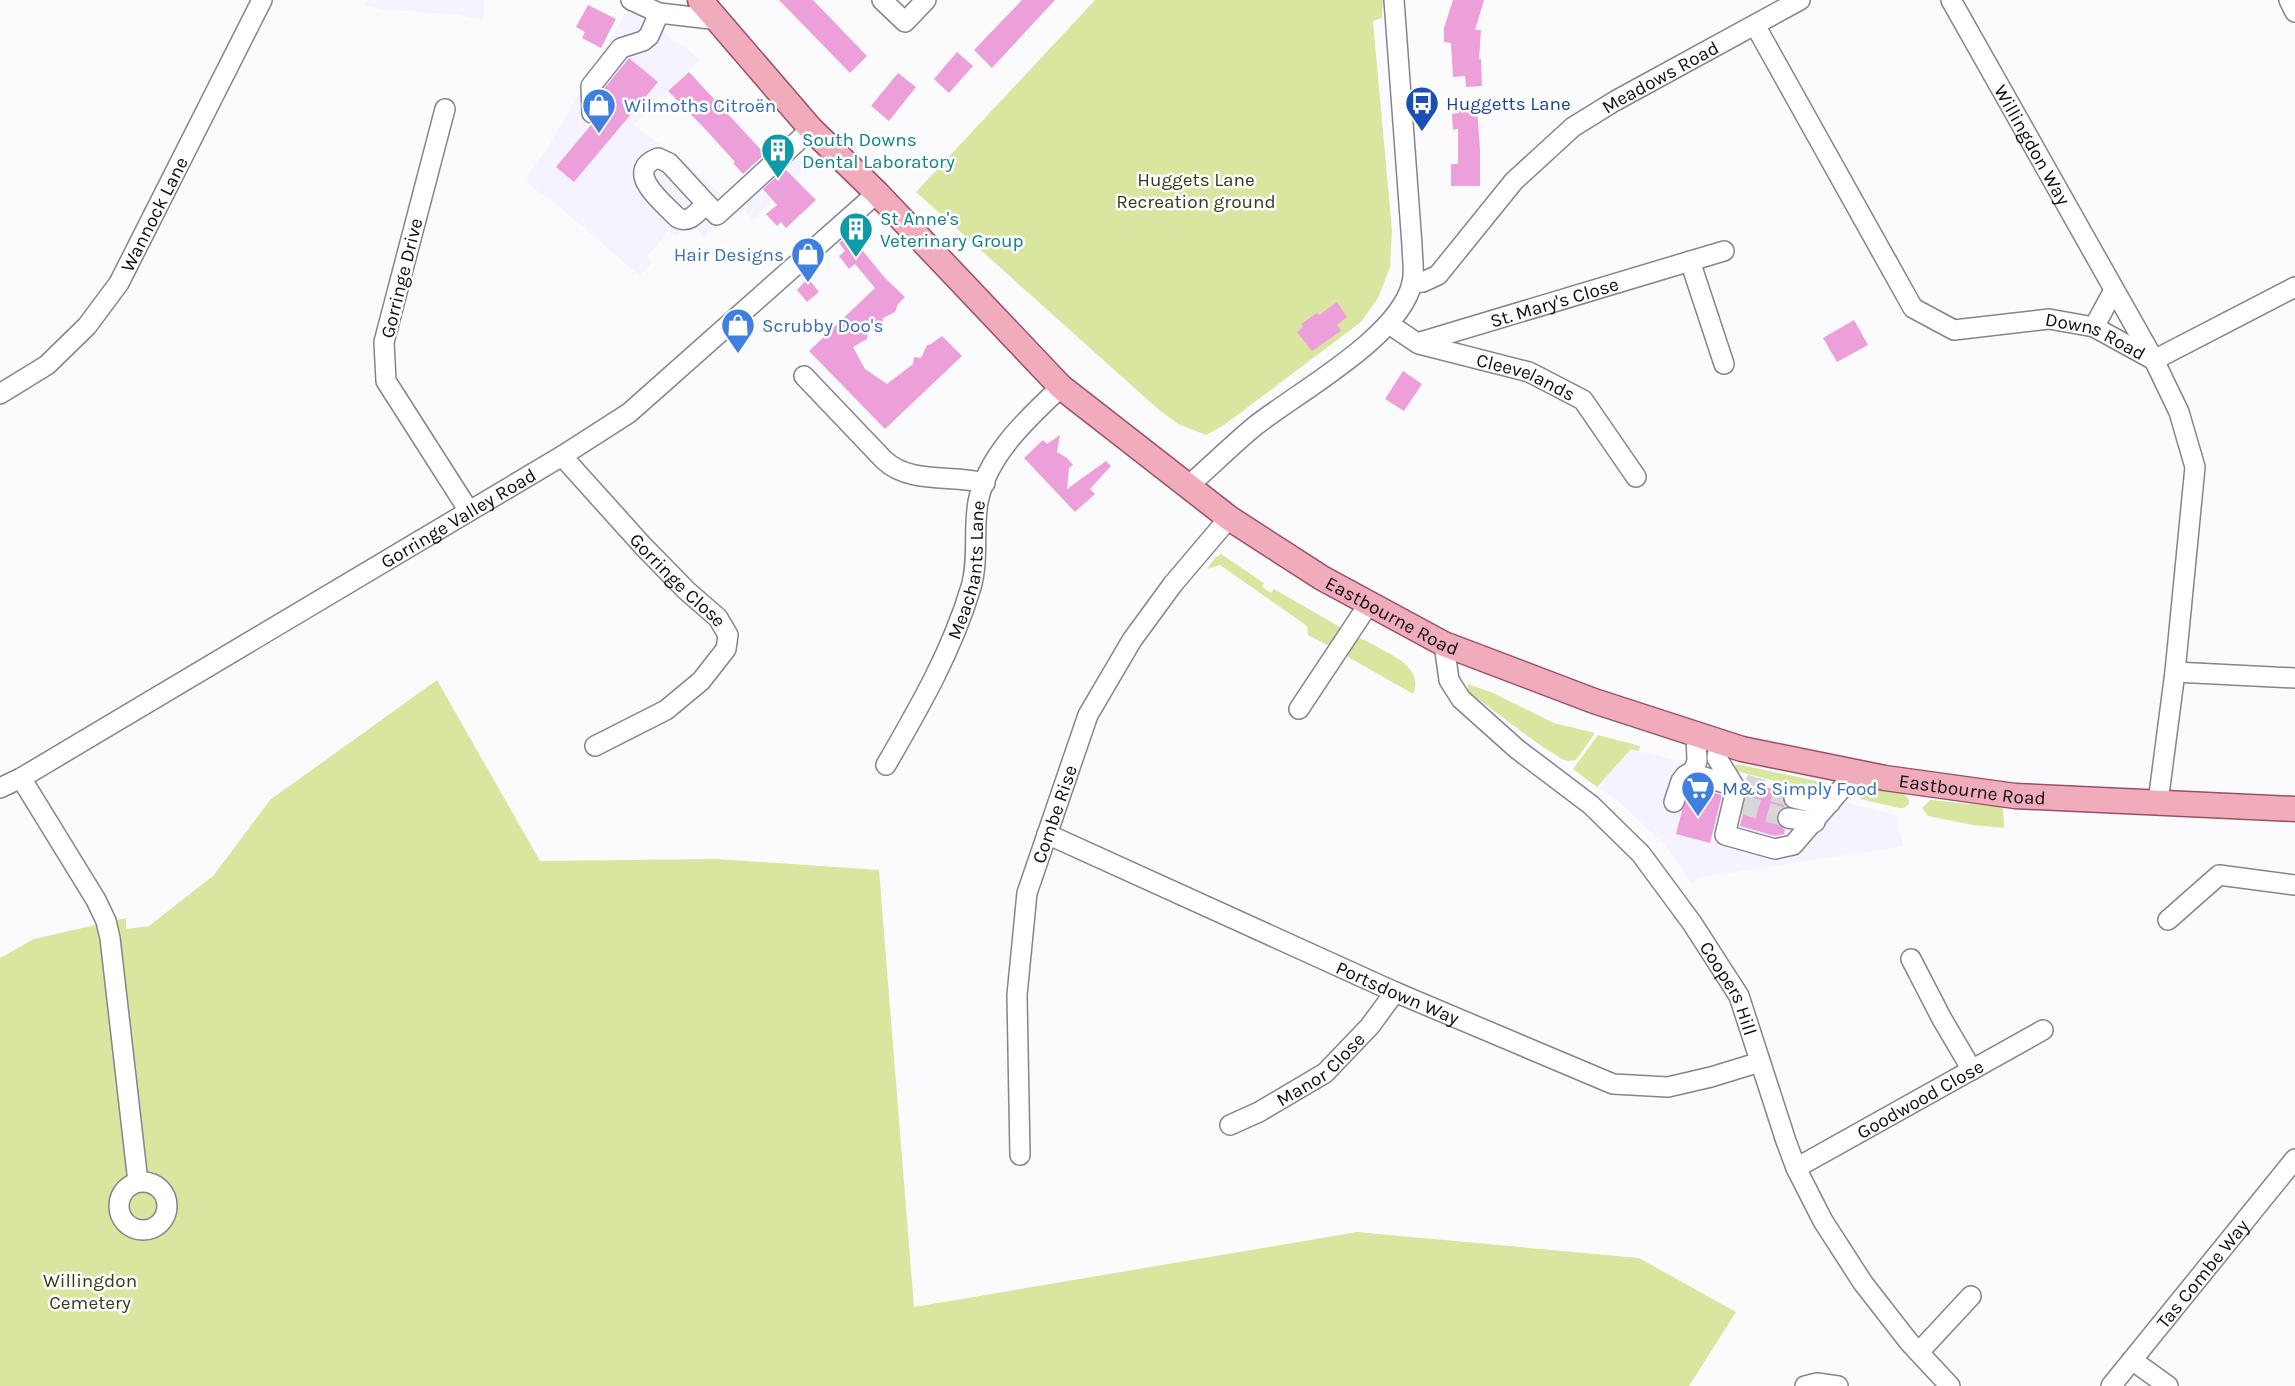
<svg xmlns="http://www.w3.org/2000/svg" width="2295" height="1386" viewBox="0 0 2295 1386" font-family="Karla,sans-serif">
<rect width="100%" height="100%" fill="#fbfbfe"/>
<path fill="#f4f3ff" d="M 365,0 L 485,0 L 483,20 L 454,14 L 386,10 L 365,6 Z
M 627,10 L 661,30 L 700,59 L 633,125 L 682,160 L 728,200 L 788,137 L 812,161 L 753,220 L 738,204 L 704,237 L 692,225 L 677,236 L 669,231 L 647,256 L 653,262 L 640,276 L 561,208 L 528,184 L 527,175 L 548,147 Z
M 1631,749 L 1899,816 L 1898,828 L 1904,846 L 1703,877 L 1692,883 L 1664,844 L 1617,800 L 1597,787 Z"/>
<path fill="#d8e69f" d="M 1095,0 L 1383,0 L 1382,18 L 1373,21 L 1392,230 L 1390,267 L 1378,298 L 1361,322 L 1224,425 L 1206,435 L 1178,424 L 1159,410 L 916,192 Z
M 1221,554 L 1264,583 L 1262,587 L 1271,593 L 1274,589 L 1345,630 L 1335,649 L 1308,635 L 1307,626 L 1220,565 L 1207,569 L 1215,558 Z
M 1355,637 C 1364,639 1372,644 1381,649 C 1398,658 1423,670 1413,694 L 1343,654 Z
M 437,680 L 540,861 L 716,859 L 879,870 L 914,1307 L 1357,1232 L 1639,1258 L 1736,1312 L 1689,1386 L 0,1386 L 0,958 L 34,939 L 126,918 L 126,929 L 149,926 L 214,875 L 270,800 Z
M 1468,684 L 1493,693 L 1554,723 L 1595,733 L 1576,760 L 1568,761 L 1562,759 L 1537,743 L 1471,694 L 1468,690 Z
M 1598,735 L 1640,746 L 1639,751 L 1631,749 L 1597,787 L 1573,769 Z
M 1737,764 L 1826,783 L 1828,786 L 1814,791 L 1810,790 L 1736,771 L 1734,768 Z
M 1872,788 L 1904,794 L 1909,799 L 1909,804 L 1904,808 L 1899,808 L 1860,799 Z
M 1930,800 L 2003,807 L 2004,828 L 1973,825 L 1928,816 L 1922,808 Z"/>
<path fill="#ed9fda" d="M 779,0 L 813,0 L 867,56 L 850,73 Z
M 1022,0 L 1055,0 L 992,68 L 974,50 Z
M 1453,0 L 1484,0 L 1475,30 L 1481,30 L 1479,59 L 1481,59 L 1482,86 L 1466,87 L 1465,76 L 1453,77 L 1451,43 L 1444,42 L 1444,28 Z
M 588,5 L 616,19 L 601,48 L 582,38 L 585,32 L 576,27 Z
M 957,52 L 973,66 L 949,93 L 934,79 Z
M 629,58 L 658,82 L 574,182 L 556,167 L 591,125 L 598,124 L 602,119 L 604,110 L 610,102 L 604,97 L 603,90 Z
M 689,72 L 765,154 L 743,174 L 733,163 L 735,162 L 707,131 L 668,91 Z
M 898,73 L 916,87 L 889,121 L 871,106 Z
M 1477,107 L 1480,149 L 1480,186 L 1451,186 L 1451,164 L 1458,164 L 1458,129 L 1453,130 L 1452,114 L 1459,113 L 1459,108 Z
M 785,169 L 816,200 L 786,228 L 781,222 L 777,226 L 766,214 L 777,205 L 763,189 Z
M 849,234 L 885,278 L 905,297 L 898,304 L 895,312 L 883,318 L 883,326 L 868,328 L 867,339 L 853,347 L 865,369 L 887,384 L 913,364 L 914,357 L 921,358 L 927,345 L 931,344 L 942,336 L 962,356 L 885,429 L 809,351 L 875,288 L 855,264 L 849,269 L 839,256 L 845,251 L 839,243 Z
M 808,278 L 819,292 L 807,302 L 797,290 Z
M 1337,302 L 1347,317 L 1337,325 L 1341,331 L 1312,351 L 1297,332 L 1303,327 L 1301,324 L 1317,313 L 1319,315 Z
M 1854,320 L 1868,345 L 1837,362 L 1823,338 Z
M 1403,371 L 1422,384 L 1404,411 L 1385,399 Z
M 1060,435 L 1057,452 L 1067,458 L 1073,465 L 1069,468 L 1067,489 L 1106,461 L 1111,466 L 1090,489 L 1095,494 L 1075,512 L 1024,458 L 1043,440 L 1047,444 Z
M 1746,782 L 1784,792 L 1782,801 L 1785,806 L 1779,810 L 1776,817 L 1777,823 L 1785,830 L 1784,834 L 1775,836 L 1740,826 L 1747,795 Z
M 1697,787 L 1722,795 L 1710,843 L 1676,834 L 1682,811 L 1692,788 Z"/>
<g fill="none" stroke-linecap="round" stroke-linejoin="round">
<path stroke="#d7d7da" stroke-width="19" stroke-dasharray="19 10" stroke-linecap="butt" d="M 1745,784 L 1794,798
M 1740,804 L 1788,818"/>
<g stroke="#84848e" stroke-width="22">
<g id="minor">
<path d="M 631,0 L 659,13 L 719,20"/>
<path d="M 882,0 L 905,22 L 926,0"/>
<path id="s1" d="M 1951,0 L 2154,360 L 2295,287"/>
<path d="M 2289,0 L 2295,12"/>
<path id="s2" d="M 1755,25 L 1913,308 L 1954,330 L 2049,319 L 2094,327 L 2154,360 L 2179,412 L 2195,467 L 2175,672 L 2158,802"/>
<path d="M 445,109 L 384,342 L 386,381 L 469,511"/>
<path d="M 592,113 L 591,86 L 621,48 L 643,41 L 649,36 L 659,13"/>
<path d="M 706,204 C 698,211 690,224 678,218 C 664,204 622,171 658,158 L 669,163 L 717,215 L 811,129"/>
<path d="M 1690,261 L 1724,364"/>
<path id="s3" d="M 1412,283 L 1423,282 L 1438,275 L 1514,181 L 1573,127 L 1615,101 L 1800,0"/>
<path id="s4" d="M 1389,324 L 1417,343 L 1724,251"/>
<path d="M 2094,327 L 2114,290"/>
<path id="s5" d="M 1419,344 L 1529,372 L 1583,400 L 1636,477"/>
<path d="M 804,376 L 884,460 C 911,485 952,474 985,483"/>
<path id="s6" d="M 0,394 L 47,365 L 87,326 L 119,283 L 262,0"/>
<path id="s7" d="M 562,456 L 643,546 L 687,591 L 718,618 L 728,635 L 726,649 L 701,681 L 666,710 L 595,746"/>
<path d="M 1187,487 C 1210,467 1232,445 1255,426 C 1298,392 1400,337 1412,283 C 1415,271 1412,257 1412,245 L 1394,0"/>
<path id="s8" d="M 1444,644 L 1449,680 L 1461,699 L 1517,749 L 1591,805 L 1641,854 L 1692,923 L 1739,996 L 1786,1141 L 1796,1168 L 1823,1221 L 1863,1283 L 1909,1342 L 1950,1386"/>
<path d="M 2175,672 L 2295,678"/>
<path d="M 1299,709 L 1368,605"/>
<path d="M 1719,742 L 1717,758 L 1734,786 L 1735,793 L 1725,835 L 1775,849 L 1793,845 L 1856,772"/>
<path id="s9" d="M 886,765 C 919,708 952,651 971,587 C 979,560 973,530 978,502 C 987,455 1028,418 1061,387"/>
<path d="M 1685,776 L 1694,770 L 1697,761 L 1696,734"/>
<path d="M 21,778 L 96,900 L 106,921 L 110,938 L 138,1182"/>
<path id="s10" d="M 0,788 L 21,778 L 562,456 L 629,413 L 877,193"/>
<path d="M 1794,798 L 1818,804 L 1830,803"/>
<path d="M 1674,802 L 1681,781 L 1685,776 L 1698,775 L 1734,786"/>
<path d="M 1788,818 L 1815,822"/>
<path id="s11" d="M 1047,834 L 1395,992 L 1613,1084 L 1668,1087 L 1711,1077 L 1760,1062"/>
<path d="M 2168,920 L 2219,875 L 2295,885"/>
<path d="M 1911,959 L 1942,1019 L 1972,1070"/>
<path id="s12" d="M 1230,1125 L 1259,1112 L 1325,1073 L 1370,1026 L 1395,992"/>
<path id="s13" d="M 1020,1155 L 1017,995 L 1027,893 L 1088,715 L 1132,640 L 1173,584 L 1229,518"/>
<path id="s14" d="M 1796,1168 L 2043,1030"/>
<circle cx="143" cy="1206" r="24"/>
<path d="M 1919,1352 L 1971,1296"/>
<path d="M 2132,1360 L 2168,1386"/>
<path d="M 1805,1386 L 1817,1383 L 1838,1386"/>
<path id="s15" d="M 2111,1386 L 2295,1159"/>
</g>
</g>
<g stroke="#9b5062" stroke-width="27">
<g id="major">
<path id="s16" d="M 700,0 L 811,129 L 877,193 L 1061,387 L 1229,518 L 1322,578 L 1444,644 L 1594,701 L 1742,749 L 1885,778 L 2015,796 L 2295,809"/>
</g>
</g>
<use href="#minor" stroke="#fff" stroke-width="19"/>
<use href="#major" stroke="#f1acbb" stroke-width="24"/>
</g>
<defs>
<g id="bus-pin" transform="scale(1.75)"><path d="M0 17L-7.5 6A9.5 9.5 0 1 1 7.5 6Z" fill="#1a4fb4" stroke="#fff"/><path d="M-5-6H5V4H4V6H2V4H-2V6H-4V4H-5ZM-3.5-4V0h7V-4ZM-3.5 1.2v1.5H-2V1.2ZM2 1.2v1.5H3.5V1.2Z" fill="#fff"/></g>
<g id="shop-pin" transform="scale(1.75)"><path d="M0 17L-7.5 6A9.5 9.5 0 1 1 7.5 6Z" fill="#3f7fe0" stroke="#fff"/><path d="M-5-2.5h2.3a2.7 3.5 0 0 1 5.4 0H5L5.5 6h-11ZM-1.5-2.5h3a1.5 2.3 0 0 0-3 0Z" fill="#fff"/></g>
<g id="building-pin" transform="scale(1.75)"><path d="M0 17L-7.5 6A9.5 9.5 0 1 1 7.5 6Z" fill="#0f9aa8" stroke="#fff"/><path d="M-4-6H4V6H1V3H-1V6H-4ZM-2.5-4.3h1.7v1.8h-1.7ZM.8-4.3h1.7v1.8H.8ZM-2.5-1h1.7V.8h-1.7ZM.8-1h1.7V.8H.8Z" fill="#fff"/></g>
<g id="supermarket-pin" transform="scale(1.75)"><path d="M0 17L-7.5 6A9.5 9.5 0 1 1 7.5 6Z" fill="#3f7fe0" stroke="#fff"/><path d="M-6-5.5h2.5l.6 2H6L4.5 2H-2.5L-4.4-4H-6ZM-1.5 3.2a1.3 1.3 0 1 0 .1 0ZM3 3.2a1.3 1.3 0 1 0 .1 0Z" fill="#fff"/></g>
</defs>
<g fill-rule="evenodd">
<use href="#bus-pin" x="1422" y="103"/>
<use href="#shop-pin" x="599" y="105"/>
<use href="#building-pin" x="778" y="150"/>
<use href="#building-pin" x="856" y="229"/>
<use href="#shop-pin" x="808" y="254"/>
<use href="#shop-pin" x="738" y="325"/>
<use href="#supermarket-pin" x="1698" y="788"/>
</g>
<g text-anchor="middle" stroke-width="5" stroke-linejoin="round" paint-order="stroke">
<g font-size="19" fill="#0e0e11" stroke="#fff">
<text dy="7" stroke="none"><textPath href="#s3" startOffset="329">Meadows Road</textPath></text>
<text dy="7" stroke="none"><textPath href="#s1" startOffset="166">Willingdon Way</textPath></text>
<text dy="7" stroke="none"><textPath href="#s6" startOffset="242">Wannock Lane</textPath></text>
<text transform="translate(401 278) rotate(-76)" y="7">Gorringe Drive</text>
<text dy="7" stroke="none"><textPath href="#s4" startOffset="177">St. Mary's Close</textPath></text>
<text dy="7" stroke="none"><textPath href="#s2" startOffset="516">Downs Road</textPath></text>
<text dy="7" stroke="none"><textPath href="#s5" startOffset="112">Cleevelands</textPath></text>
<text dy="7" stroke="none"><textPath href="#s10" startOffset="532">Gorringe Valley Road</textPath></text>
<text dy="7" stroke="none"><textPath href="#s9" startOffset="214">Meachants Lane</textPath></text>
<text dy="7" stroke="none"><textPath href="#s7" startOffset="170">Gorringe Close</textPath></text>
<text dy="7" stroke="none"><textPath href="#s16" startOffset="933">Eastbourne Road</textPath></text>
<text dy="7" stroke="none"><textPath href="#s16" startOffset="1542">Eastbourne Road</textPath></text>
<text dy="7" stroke="none"><textPath href="#s13" startOffset="346">Combe Rise</textPath></text>
<text dy="7" stroke="none"><textPath href="#s8" startOffset="458">Coopers Hill</textPath></text>
<text dy="7" stroke="none"><textPath href="#s11" startOffset="385">Portsdown Way</textPath></text>
<text dy="7" stroke="none"><textPath href="#s12" startOffset="107">Manor Close</textPath></text>
<text dy="7" stroke="none"><textPath href="#s14" startOffset="142">Goodwood Close</textPath></text>
<text dy="7" stroke="none"><textPath href="#s15" startOffset="145">Tas Combe Way</textPath></text>
</g>
<g font-size="19" fill="#164399" stroke="#fff" text-anchor="start">
<text x="1446" y="110">Huggetts Lane</text>
</g>
<g font-size="19" fill="#366cbe" stroke="#fff" text-anchor="start">
<text x="624" y="112">Wilmoths Citroën</text>
<text x="784" y="261" text-anchor="end">Hair Designs</text>
<text x="762" y="332">Scrubby Doo's</text>
<text x="1722" y="795">M&amp;S Simply Food</text>
</g>
<g font-size="19" fill="#0d838f" stroke="#fff" text-anchor="start">
<text x="802" y="146">South Downs<tspan x="802" dy="22">Dental Laboratory</tspan></text>
<text x="880" y="225">St Anne's<tspan x="880" dy="22">Veterinary Group</tspan></text>
</g>
<g font-size="19" fill="#343a13" stroke="#fff">
<text x="1196" y="186">Huggets Lane<tspan x="1196" dy="22">Recreation ground</tspan></text>
<text x="90" y="1287">Willingdon<tspan x="90" dy="22">Cemetery</tspan></text>
</g>
</g>
</svg>
